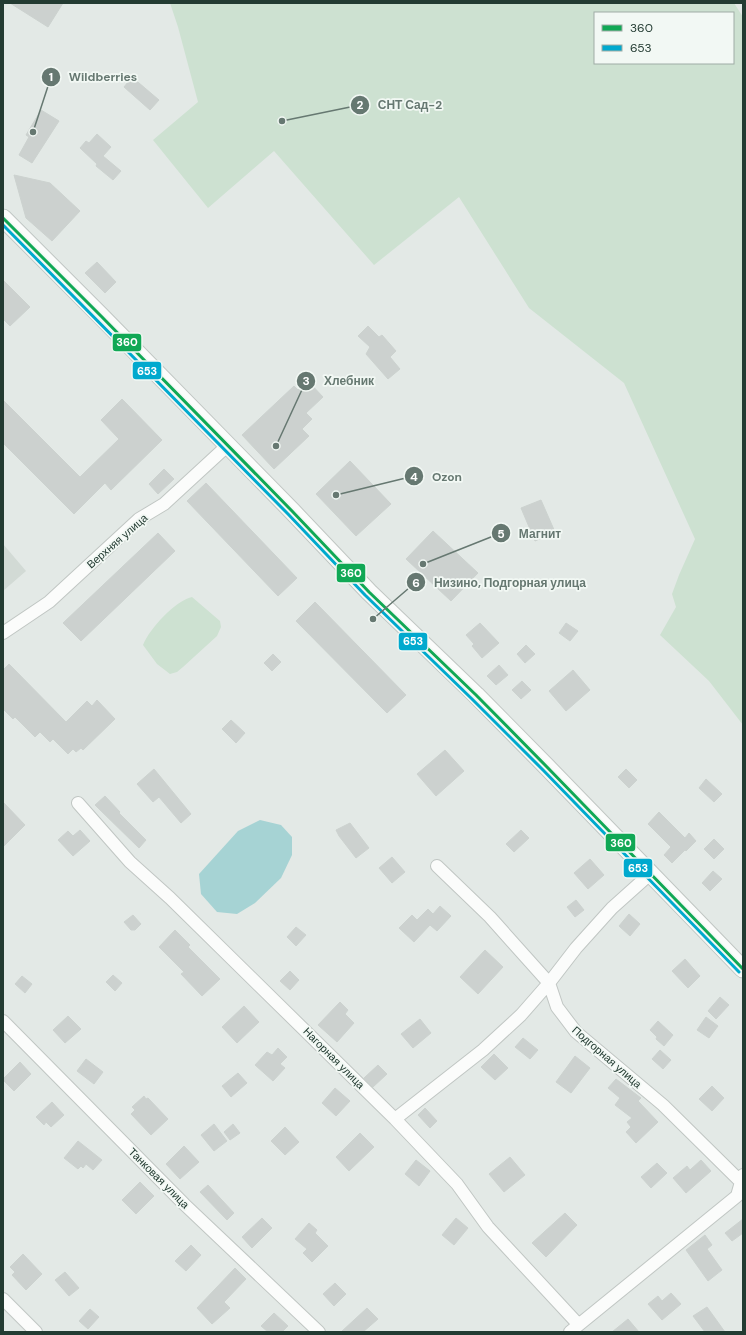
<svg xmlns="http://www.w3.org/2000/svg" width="746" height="1335" viewBox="0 0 746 1335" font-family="'DM Sans',sans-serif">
<rect width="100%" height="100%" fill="#e3e9e6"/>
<path fill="#d2dad5" d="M 3,544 L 26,571 L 3,591 Z"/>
<path fill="#cde1d1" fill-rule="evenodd" d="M 170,3 L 734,3 L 743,17 L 743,725 L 709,681 L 660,635 L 676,607 L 672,594 L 679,575 L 695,539 L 624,383 L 529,308 L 459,197 L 374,265 L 274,151 L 208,208 L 153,140 L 198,102 L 178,27 ZM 595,13 L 733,13 L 733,63 L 595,63 Z
M 192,597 L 220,621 L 221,627 L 217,636 L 183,667 L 177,672 L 170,674 L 157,664 L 143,645 C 150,628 175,601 192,597 Z"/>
<path fill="#a6d3d4" d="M 260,820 L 281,825 L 292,837 L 292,855 L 281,878 L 255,903 L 237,914 L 217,912 L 201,894 L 199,874 L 238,831 Z"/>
<path fill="#ccd1cf" stroke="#ccd2cf" d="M 10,3 L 63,3 L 48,27 Z
M 132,77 L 159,100 L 150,110 L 124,87 Z
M 41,110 L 59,121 L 32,163 L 19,155 L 29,137 L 26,135 Z
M 97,134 L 111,147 L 103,156 L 121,171 L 113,180 L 96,166 L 97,164 L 80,148 L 86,141 L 89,143 Z
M 14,175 L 50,183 L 80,211 L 52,241 L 26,218 Z
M 97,262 L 116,282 L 105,293 L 85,273 Z
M 3,280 L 30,307 L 10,326 L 3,319 Z
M 368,326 L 379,337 L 382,335 L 396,351 L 390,357 L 400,369 L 388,379 L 366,354 L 370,347 L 358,336 Z
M 308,381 L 323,397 L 306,413 L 312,419 L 302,429 L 309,436 L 274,469 L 242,435 L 294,386 L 298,390 Z
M 122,399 L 162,440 L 111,490 L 105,483 L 74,514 L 3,443 L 3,400 L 80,477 L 119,439 L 101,420 Z
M 350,461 L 391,504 L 356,536 L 316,494 Z
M 164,469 L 174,479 L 158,494 L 149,484 Z
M 206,483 L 297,578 L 278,596 L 187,501 Z
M 541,500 L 555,532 L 535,541 L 521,508 Z
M 433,531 L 478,573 L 451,601 L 406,559 Z
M 158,533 L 175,551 L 81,641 L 63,623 Z
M 315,602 L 406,695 L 387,713 L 296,621 Z
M 480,623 L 499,643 L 482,658 L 472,646 L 474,644 L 466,635 Z
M 566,623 L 578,631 L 570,641 L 559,633 Z
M 526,645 L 535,654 L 525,663 L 517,654 Z
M 273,654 L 281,662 L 272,671 L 264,663 Z
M 9,664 L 66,722 L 87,701 L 92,706 L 97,700 L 115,719 L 83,750 L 81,748 L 76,752 L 73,749 L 68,754 L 53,739 L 50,742 L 40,732 L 35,737 L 15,717 L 13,719 L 3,709 L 3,670 Z
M 499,665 L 508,675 L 496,685 L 487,676 Z
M 573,670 L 590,690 L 566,711 L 549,691 Z
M 522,681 L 531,690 L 521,699 L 512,690 Z
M 231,720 L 245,733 L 236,743 L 222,729 Z
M 445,750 L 464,771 L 436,796 L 417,774 Z
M 154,769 L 191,814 L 181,823 L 159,797 L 153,802 L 137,784 Z
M 626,769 L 637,780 L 629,788 L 618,777 Z
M 706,779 L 722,794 L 714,802 L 699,788 Z
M 105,796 L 120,812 L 119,813 L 146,840 L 139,848 L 95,805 Z
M 3,802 L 25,825 L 3,847 Z
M 659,812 L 685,838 L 689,833 L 696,841 L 686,851 L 685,850 L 672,863 L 664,855 L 671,847 L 648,824 Z
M 350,823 L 369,848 L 356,858 L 339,836 L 336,830 Z
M 80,830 L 90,841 L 73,856 L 58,840 L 68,831 L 73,836 Z
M 521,830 L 529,838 L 514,852 L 506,844 Z
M 714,839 L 724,849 L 714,859 L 704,849 Z
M 392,857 L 405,872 L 392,883 L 379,868 Z
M 590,859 L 604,875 L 588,889 L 574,873 Z
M 713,871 L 722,879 L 710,891 L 702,883 Z
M 576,900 L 584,910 L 575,917 L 567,907 Z
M 440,906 L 451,916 L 437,931 L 430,925 L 414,942 L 399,928 L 412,915 L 417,920 L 428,909 L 433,914 Z
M 629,914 L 640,924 L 630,936 L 619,926 Z
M 133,915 L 141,924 L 135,930 L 131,930 L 124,922 Z
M 296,927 L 306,935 L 296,946 L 287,937 Z
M 175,930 L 190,945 L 188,947 L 220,979 L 202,996 L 181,974 L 184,972 L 159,947 Z
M 485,950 L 503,967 L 478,994 L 460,977 Z
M 685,959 L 700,976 L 688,988 L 672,971 Z
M 290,971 L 299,980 L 290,990 L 280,981 Z
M 113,975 L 122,983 L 115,991 L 106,982 Z
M 22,976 L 32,984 L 25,993 L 15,984 Z
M 720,997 L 729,1005 L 716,1019 L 708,1011 Z
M 340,1002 L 348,1010 L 345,1014 L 354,1023 L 337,1042 L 318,1025 Z
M 244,1006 L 259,1022 L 237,1043 L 222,1027 Z
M 68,1016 L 81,1029 L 65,1043 L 53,1030 Z
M 706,1017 L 718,1026 L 709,1038 L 697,1030 Z
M 420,1019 L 431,1033 L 413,1048 L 401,1034 Z
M 658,1021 L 673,1035 L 664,1046 L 656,1039 L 657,1037 L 650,1030 Z
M 523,1038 L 538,1050 L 530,1059 L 515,1047 Z
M 278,1048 L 287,1057 L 280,1064 L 285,1068 L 273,1081 L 255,1065 L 267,1052 L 272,1055 Z
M 660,1050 L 671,1060 L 663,1069 L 652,1059 Z
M 494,1054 L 508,1068 L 495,1080 L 481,1067 Z
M 575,1056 L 590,1068 L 571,1093 L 556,1082 Z
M 86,1059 L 103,1072 L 94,1084 L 77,1071 Z
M 20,1062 L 31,1074 L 14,1091 L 3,1080 L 3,1079 Z
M 378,1065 L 387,1074 L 373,1087 L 364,1078 Z
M 238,1073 L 247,1083 L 231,1097 L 222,1086 Z
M 616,1079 L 641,1098 L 638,1101 L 658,1122 L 636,1143 L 626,1132 L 631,1127 L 627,1122 L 632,1118 L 615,1105 L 620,1098 L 608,1088 Z
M 712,1086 L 724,1098 L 712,1111 L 699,1099 Z
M 335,1088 L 350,1101 L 336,1116 L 322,1103 Z
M 144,1096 L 146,1099 L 148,1098 L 168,1119 L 151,1135 L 131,1114 L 135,1110 L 132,1107 Z
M 52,1102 L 64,1115 L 51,1127 L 46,1122 L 44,1125 L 36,1117 Z
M 425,1108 L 437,1121 L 430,1128 L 418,1115 Z
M 214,1124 L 227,1141 L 214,1151 L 201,1135 Z
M 233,1124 L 240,1133 L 230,1140 L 224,1132 Z
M 285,1127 L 299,1142 L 285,1155 L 271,1141 Z
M 360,1133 L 374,1147 L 349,1171 L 336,1157 Z
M 78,1141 L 102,1160 L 93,1170 L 86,1164 L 83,1168 L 81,1166 L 78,1169 L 64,1158 Z
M 184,1146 L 199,1162 L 180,1179 L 166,1164 Z
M 510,1157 L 525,1175 L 504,1192 L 489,1174 Z
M 416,1160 L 430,1171 L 419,1186 L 405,1174 Z
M 701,1160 L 711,1171 L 686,1193 L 673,1178 L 687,1166 L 690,1170 Z
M 657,1163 L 667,1173 L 651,1188 L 641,1177 Z
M 140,1182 L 154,1196 L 136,1214 L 122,1200 Z
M 208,1185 L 234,1213 L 227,1220 L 200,1192 Z
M 565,1213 L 577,1225 L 546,1257 L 532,1243 Z
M 262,1218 L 272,1228 L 252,1248 L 242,1237 Z
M 456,1218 L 468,1228 L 454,1245 L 442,1235 Z
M 743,1219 L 743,1233 L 732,1241 L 725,1233 Z
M 309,1223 L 317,1230 L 315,1233 L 328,1246 L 312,1262 L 303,1253 L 307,1249 L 295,1239 Z
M 705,1235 L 712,1245 L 707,1249 L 722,1270 L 708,1281 L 686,1250 Z
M 191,1245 L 201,1255 L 186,1271 L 175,1261 Z
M 23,1254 L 42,1274 L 26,1290 L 12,1275 L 15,1272 L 10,1267 Z
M 235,1268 L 246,1279 L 224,1302 L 230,1308 L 212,1324 L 197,1308 Z
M 65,1272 L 79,1288 L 69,1296 L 55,1280 Z
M 335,1283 L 346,1294 L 334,1306 L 323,1294 Z
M 671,1293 L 681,1304 L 662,1320 L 648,1304 L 658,1296 L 662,1301 Z
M 707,1307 L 725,1332 L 705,1332 L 693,1316 Z
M 367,1308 L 378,1319 L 363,1332 L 341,1332 Z
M 90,1309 L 99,1317 L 88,1329 L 79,1321 Z
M 274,1313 L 288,1326 L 282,1332 L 268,1332 L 261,1326 Z
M 628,1319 L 639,1332 L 612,1332 Z"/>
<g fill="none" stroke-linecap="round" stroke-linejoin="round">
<g stroke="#c0c6c3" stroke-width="14">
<path id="street" d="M 3,633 L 49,602 L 139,519 L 164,504 L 227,446
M 78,803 L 130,862 L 170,898 L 395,1119 L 457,1184 L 488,1227 L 578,1324
M 437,866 L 490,917 L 549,983 L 557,1007 L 576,1032 L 663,1105 L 743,1184
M 3,1021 L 184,1204 L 319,1332
M 395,1119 L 483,1050 L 521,1015 L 549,983 L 576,948 L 612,908 L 650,874
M 3,1299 L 36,1332
M 570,1332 L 737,1196 L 743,1175"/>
</g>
<g stroke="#c0c6c3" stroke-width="19">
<path id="secondary" d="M 3,218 L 101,316 L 292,511 L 369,592 L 476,695 L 547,767 L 743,969"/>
</g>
<use href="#street" stroke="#fbfcfb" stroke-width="12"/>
<use href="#secondary" stroke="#fbfcfb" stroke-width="17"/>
<g stroke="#f2f8f4" stroke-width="6">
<path id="bus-1" d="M 3,218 L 101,316 L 292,511 L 369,592 L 476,695 L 547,767 L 743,969"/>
</g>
<g stroke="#f2f8f4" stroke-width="6">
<path id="bus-2" d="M 3,225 L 288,514 L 365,595 L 472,699 L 543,770 L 739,972"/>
</g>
<use href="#bus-1" stroke="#10a855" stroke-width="3"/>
<use href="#bus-2" stroke="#00a9ce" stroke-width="3"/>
</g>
<g text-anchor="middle" stroke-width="3.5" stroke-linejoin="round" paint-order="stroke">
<g font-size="11" fill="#233b32" stroke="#f2f8f4">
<text transform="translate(117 541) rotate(-41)" y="4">Верхняя улица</text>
<text transform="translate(607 1057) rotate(41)" y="4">Подгорная улица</text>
<text transform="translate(334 1058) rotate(45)" y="4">Нагорная улица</text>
<text transform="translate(159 1178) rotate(45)" y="4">Танковая улица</text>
</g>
</g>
<path fill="none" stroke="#667871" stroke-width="1.5" d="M33 132L51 77M282 121L360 105M276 446L306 381M336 495L414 476M423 564L501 533M373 619L416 582"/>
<g fill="#667871" stroke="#f2f8f4" stroke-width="1.5">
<circle cx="33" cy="132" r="4"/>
<circle cx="282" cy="121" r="4"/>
<circle cx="276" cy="446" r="4"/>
<circle cx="336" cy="495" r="4"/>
<circle cx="423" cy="564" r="4"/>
<circle cx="373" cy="619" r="4"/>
<circle cx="51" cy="77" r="10"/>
<circle cx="360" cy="105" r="10"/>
<circle cx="306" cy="381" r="10"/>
<circle cx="414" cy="476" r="10"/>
<circle cx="501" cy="533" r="10"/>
<circle cx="416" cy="582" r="10"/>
</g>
<g font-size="12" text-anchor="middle" font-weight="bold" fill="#fff">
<text x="51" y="81">1</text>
<text x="360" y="109">2</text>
<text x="306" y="385">3</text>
<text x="414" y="481">4</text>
<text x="501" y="538">5</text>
<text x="416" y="587">6</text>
</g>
<g font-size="12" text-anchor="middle" font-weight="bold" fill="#667871" stroke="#f2f8f4" stroke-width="3.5" stroke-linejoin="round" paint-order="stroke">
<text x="103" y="81">Wildberries</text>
<text x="410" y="109">СНТ Сад-2</text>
<text x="349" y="385">Хлебник</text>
<text x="447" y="481">Ozon</text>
<text x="540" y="538">Магнит</text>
<text x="510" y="587">Низино, Подгорная улица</text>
</g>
<g stroke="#f2f8f4" stroke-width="1.5">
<rect x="112" y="333" width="30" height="19" rx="4" fill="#10a855"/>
<rect x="132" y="361" width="30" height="19" rx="4" fill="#00a9ce"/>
<rect x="336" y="563" width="30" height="20" rx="4" fill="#10a855"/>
<rect x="398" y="632" width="30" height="19" rx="4" fill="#00a9ce"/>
<rect x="605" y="833" width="31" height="19" rx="4" fill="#10a855"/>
<rect x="623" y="858" width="30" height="20" rx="4" fill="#00a9ce"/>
</g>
<g font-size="11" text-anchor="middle" font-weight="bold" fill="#fff">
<text x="127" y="346">360</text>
<text x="147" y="375">653</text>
<text x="351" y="577">360</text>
<text x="413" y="645">653</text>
<text x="621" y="847">360</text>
<text x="638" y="872">653</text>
</g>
<rect width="746" height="1335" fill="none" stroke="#233b32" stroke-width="8"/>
<rect x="594" y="12" width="140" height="52" fill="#f2f8f4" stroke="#9faca6"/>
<rect x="602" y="25" width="20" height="6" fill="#10a855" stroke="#9faca6"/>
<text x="630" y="32" font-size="12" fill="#233b32">360</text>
<rect x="602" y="45" width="20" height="6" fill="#00a9ce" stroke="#9faca6"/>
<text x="630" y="52" font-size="12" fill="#233b32">653</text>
</svg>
